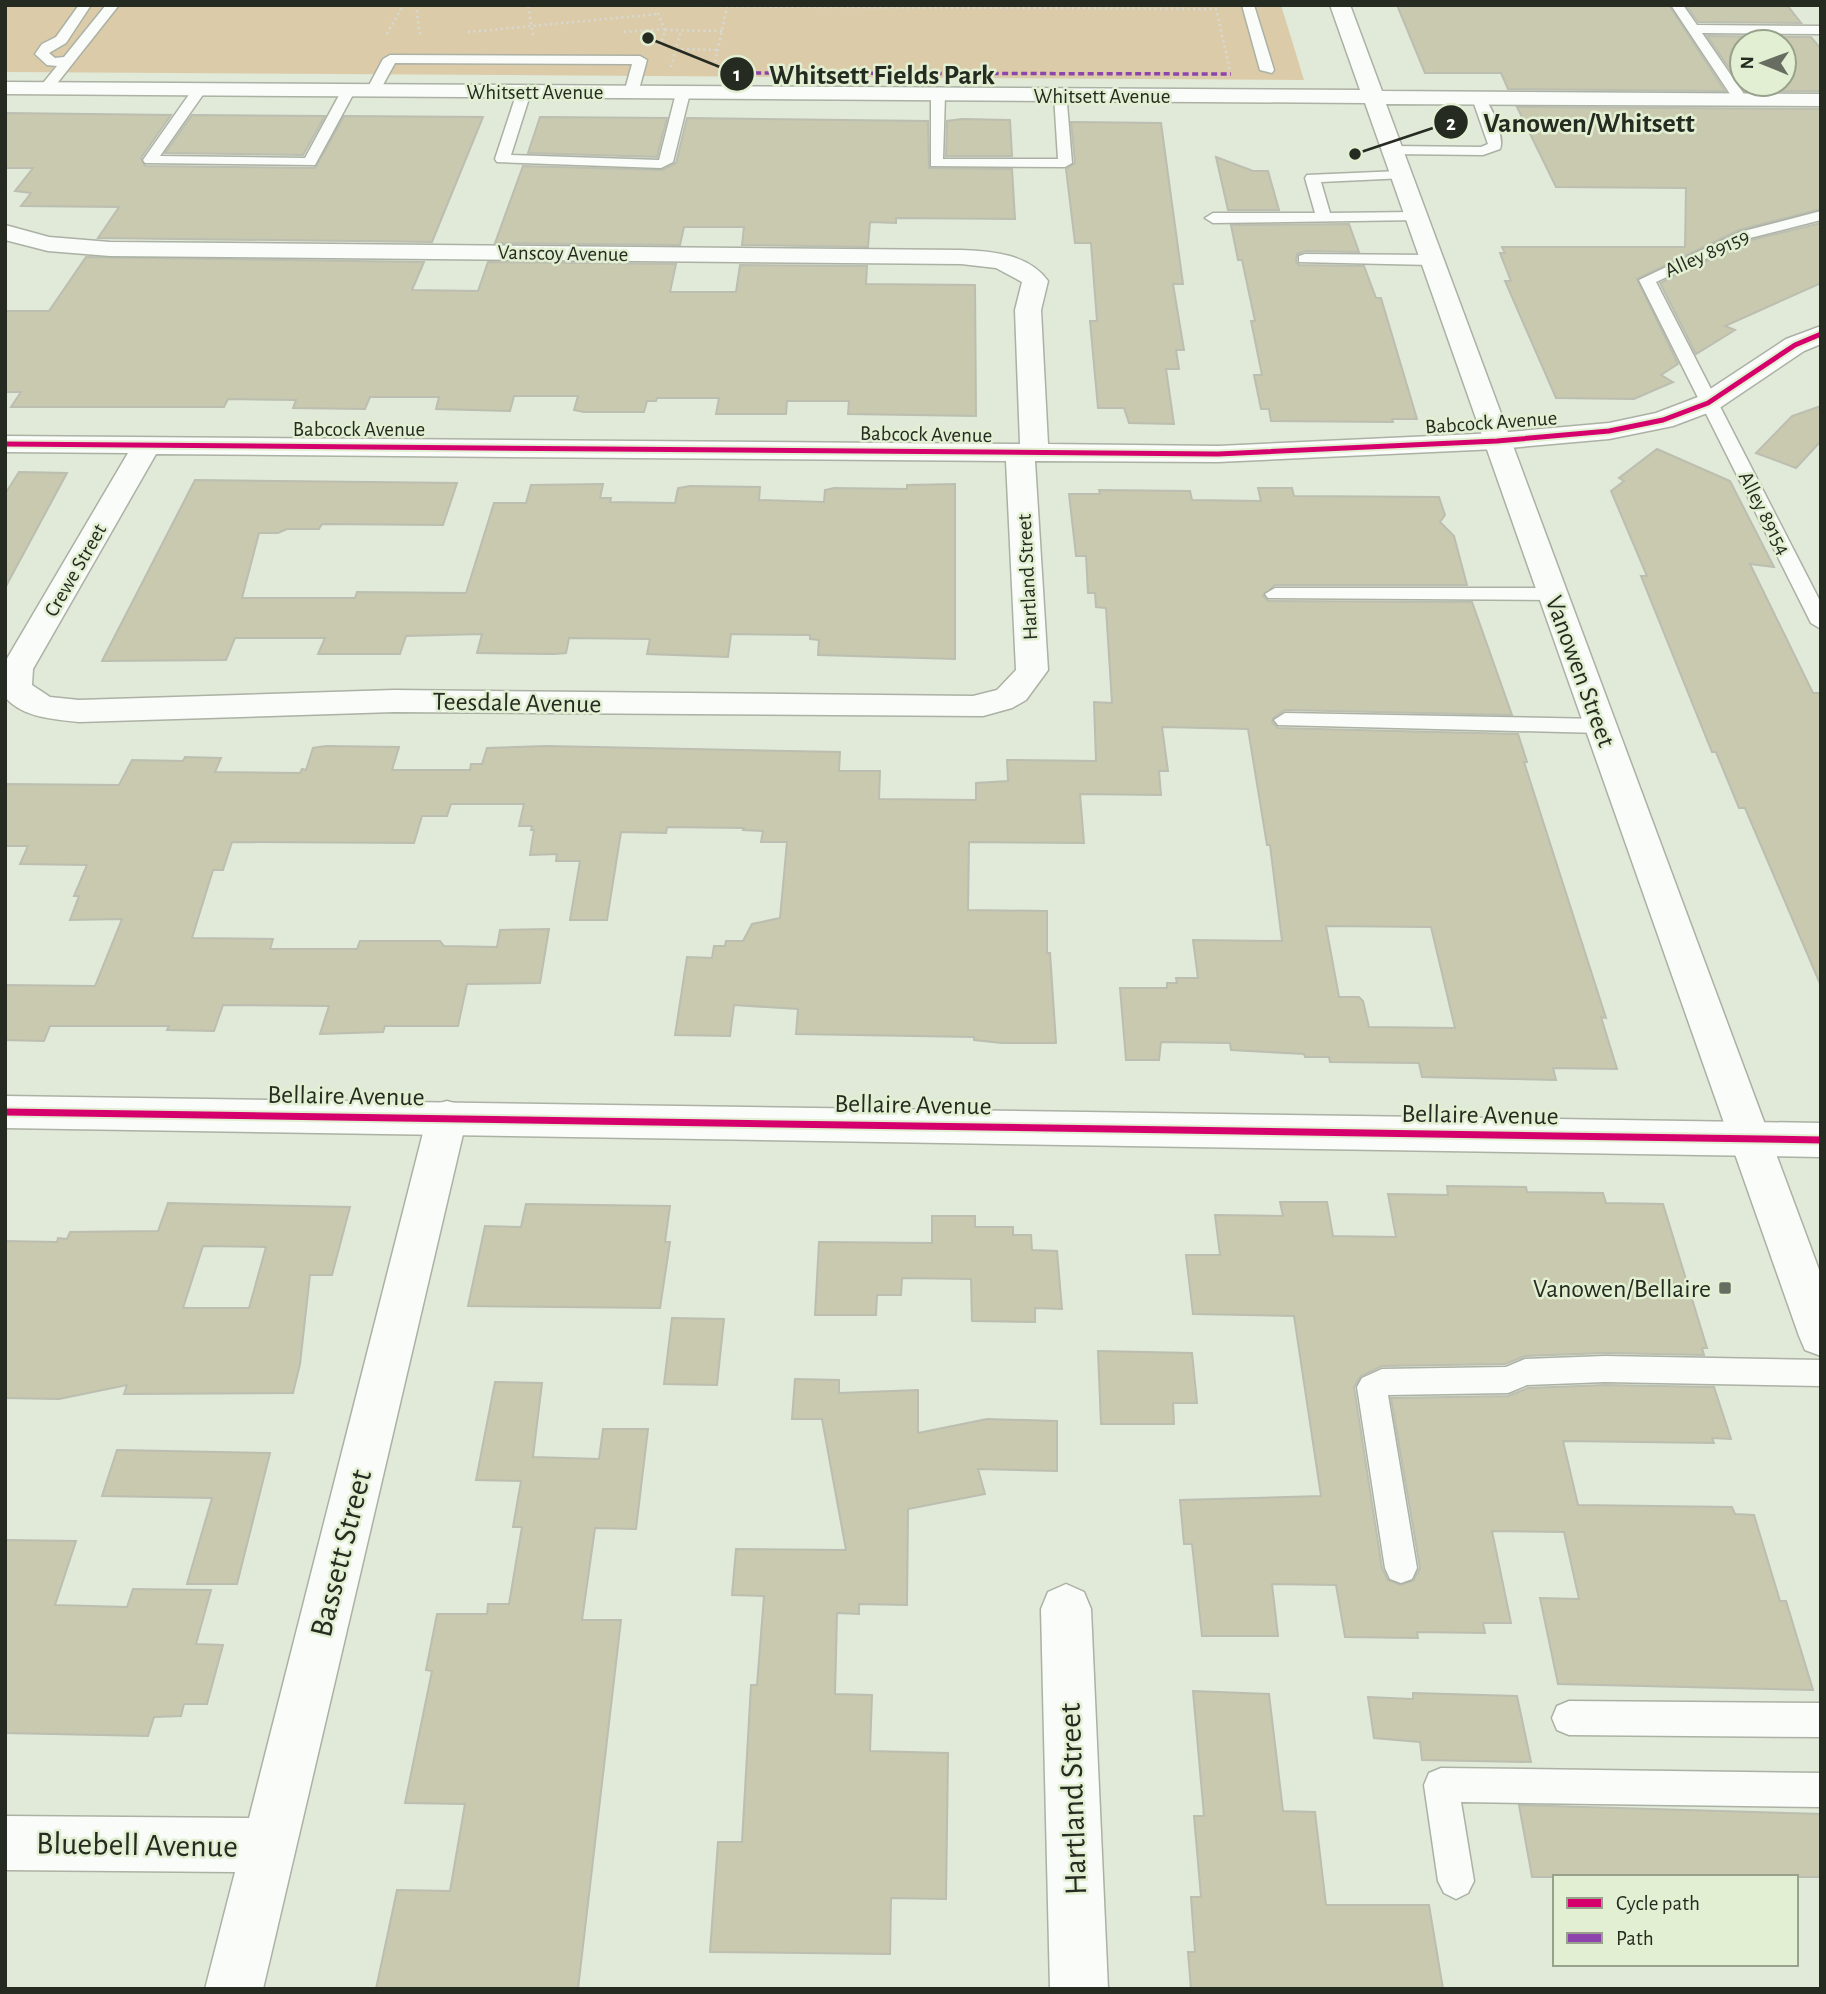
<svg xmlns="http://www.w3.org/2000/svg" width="1826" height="1994" viewBox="0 0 1826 1994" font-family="'Alegreya Sans',sans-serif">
<rect width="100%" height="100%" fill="#e1e9d8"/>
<path fill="#dbcba9" d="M 5,5 L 1281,5 L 1304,80 L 5,72 Z"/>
<path fill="#c8c9ae" stroke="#bbbeb0" stroke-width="2" fill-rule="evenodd" d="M 1397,5 L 1669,5 L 1725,91 L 1508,89 L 1501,73 L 1425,73 Z
M 1686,5 L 1787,5 L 1801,23 L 1698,22 Z
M 1707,36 L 1811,37 L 1821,49 L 1821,91 L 1745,91 ZM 1742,42 L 1784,42 L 1784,84 L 1742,84 Z
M 1517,107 L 1821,109 L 1821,209 L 1739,230 L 1637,279 L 1678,364 L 1661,375 L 1673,382 L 1634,399 L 1556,398 L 1505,281 L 1511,281 L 1500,253 L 1505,253 L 1502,247 L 1685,247 L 1686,188 L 1556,187 Z
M 5,113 L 171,115 L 141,158 L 145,166 L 315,168 L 344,116 L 483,117 L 432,242 L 98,238 L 119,207 L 21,206 L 31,193 L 15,191 L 33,168 L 5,168 Z
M 192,115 L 325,116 L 303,155 L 165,153 Z
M 540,117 L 667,118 L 657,157 L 528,153 Z
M 687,118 L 928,121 L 929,168 L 1012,169 L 1015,219 L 896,218 L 896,223 L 870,222 L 868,247 L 742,245 L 744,227 L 684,227 L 680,245 L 495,243 L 523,166 L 662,170 L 676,163 Z
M 962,119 L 1010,120 L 1012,156 L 946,156 L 947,121 Z
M 1071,122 L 1161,123 L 1183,284 L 1173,284 L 1184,350 L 1176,350 L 1179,369 L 1166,369 L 1174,424 L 1129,423 L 1124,408 L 1098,408 L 1090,321 L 1097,321 L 1091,243 L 1075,243 L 1066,169 L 1075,163 Z
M 1216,157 L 1253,171 L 1268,171 L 1279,210 L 1228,210 Z
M 1821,223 L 1821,283 L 1725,326 L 1735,330 L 1696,354 L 1660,283 L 1751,240 Z
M 1349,224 L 1359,252 L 1305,251 L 1297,254 L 1296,262 L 1299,265 L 1364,266 L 1376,298 L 1381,298 L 1417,419 L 1392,419 L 1393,422 L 1271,421 L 1269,409 L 1261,409 L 1254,375 L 1262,375 L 1251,321 L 1255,321 L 1242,260 L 1238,260 L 1231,225 Z
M 86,257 L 424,262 L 412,290 L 478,291 L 488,262 L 676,264 L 670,292 L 736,292 L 740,265 L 867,266 L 866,284 L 975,285 L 976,416 L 848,414 L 849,401 L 787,401 L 786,414 L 716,414 L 719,398 L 657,398 L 656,401 L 647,401 L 644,412 L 584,412 L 574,410 L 578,396 L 514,396 L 510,411 L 436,409 L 439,397 L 370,397 L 365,409 L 293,408 L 296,400 L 228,399 L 224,407 L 11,407 L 21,392 L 5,392 L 5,311 L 49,311 Z
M 1821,406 L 1821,441 L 1796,468 L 1756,453 L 1792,416 Z
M 1657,449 L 1730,481 L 1774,567 L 1750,564 L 1813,693 L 1821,693 L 1821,986 L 1745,808 L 1739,808 L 1716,752 L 1712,752 L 1641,576 L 1647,576 L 1611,491 L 1624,481 L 1619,478 Z
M 19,472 L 67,473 L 5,588 L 5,494 Z
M 195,480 L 457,483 L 443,525 L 322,524 L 319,529 L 287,529 L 278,533 L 259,533 L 242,598 L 355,598 L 357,592 L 466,593 L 494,503 L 526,503 L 531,485 L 603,484 L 600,498 L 611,498 L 610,502 L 675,503 L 678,488 L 690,486 L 760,487 L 759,500 L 824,502 L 825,490 L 834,488 L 907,489 L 907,485 L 955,484 L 955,659 L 818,655 L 819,640 L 810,639 L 810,635 L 731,634 L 728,657 L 647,654 L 650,639 L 569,638 L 566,653 L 554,654 L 477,653 L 482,634 L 406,636 L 400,654 L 318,654 L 325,638 L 235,638 L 226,660 L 102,661 Z
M 1258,488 L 1292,488 L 1294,496 L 1439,497 L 1445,515 L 1440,522 L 1454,536 L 1467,585 L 1275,585 L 1263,596 L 1268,601 L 1472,602 L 1512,715 L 1285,710 L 1273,718 L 1272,722 L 1278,728 L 1518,734 L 1527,762 L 1524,762 L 1606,1018 L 1601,1017 L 1617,1069 L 1553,1068 L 1556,1080 L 1422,1077 L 1419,1063 L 1330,1062 L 1329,1057 L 1305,1057 L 1304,1054 L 1231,1050 L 1230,1043 L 1161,1042 L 1159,1060 L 1126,1060 L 1120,988 L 1167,988 L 1167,983 L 1177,983 L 1176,978 L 1198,978 L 1193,940 L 1282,941 L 1270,845 L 1267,845 L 1248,729 L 1162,727 L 1168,771 L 1159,771 L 1161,795 L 1080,794 L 1084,843 L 969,842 L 968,910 L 1047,911 L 1047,953 L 1050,953 L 1056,1043 L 1002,1043 L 974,1040 L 974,1037 L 796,1034 L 798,1009 L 734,1005 L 730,1036 L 675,1035 L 687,957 L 712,958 L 714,946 L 725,946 L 726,941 L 743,941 L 752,924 L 780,918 L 787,842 L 761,842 L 763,831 L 743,830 L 744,828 L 667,827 L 666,833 L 621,832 L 607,920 L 570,920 L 580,861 L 556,861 L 557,854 L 530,855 L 534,830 L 531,830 L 532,826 L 519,826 L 524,804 L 451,804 L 447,816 L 422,816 L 414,843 L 232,842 L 223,870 L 213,870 L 192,938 L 273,939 L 270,949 L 357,949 L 360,941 L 440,941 L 444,946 L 497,947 L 500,930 L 549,929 L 540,983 L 467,984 L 458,1026 L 385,1026 L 383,1032 L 320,1034 L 329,1006 L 223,1005 L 214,1031 L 167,1030 L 169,1026 L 50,1026 L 44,1041 L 5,1040 L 5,985 L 95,986 L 122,919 L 70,920 L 79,896 L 74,896 L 87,865 L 20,864 L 28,846 L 5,846 L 5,784 L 119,785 L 132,760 L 183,761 L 185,757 L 221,758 L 215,772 L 300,773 L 302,769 L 306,770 L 313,748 L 326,746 L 399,747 L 392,770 L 470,770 L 471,764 L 482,764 L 487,748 L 546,746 L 840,752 L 839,771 L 880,771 L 879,799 L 976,800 L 976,783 L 1008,781 L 1007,760 L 1096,761 L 1094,702 L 1112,703 L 1106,608 L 1096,607 L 1095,593 L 1088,593 L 1086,556 L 1076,556 L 1069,494 L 1100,494 L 1099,490 L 1190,491 L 1192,500 L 1261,501 ZM 1326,926 L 1431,927 L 1455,1028 L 1369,1027 L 1363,1001 L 1359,997 L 1339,997 Z
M 1447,1186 L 1526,1187 L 1527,1192 L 1603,1193 L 1606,1203 L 1663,1204 L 1707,1348 L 1702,1348 L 1704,1355 L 1605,1353 L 1525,1356 L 1505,1364 L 1382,1366 L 1361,1376 L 1354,1387 L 1382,1568 L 1388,1580 L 1400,1585 L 1413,1581 L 1420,1568 L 1391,1398 L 1508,1396 L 1528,1388 L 1605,1385 L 1714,1387 L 1731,1439 L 1712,1438 L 1714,1443 L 1563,1441 L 1578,1505 L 1732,1507 L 1735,1514 L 1754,1515 L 1780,1601 L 1786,1601 L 1813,1690 L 1558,1684 L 1540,1598 L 1579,1599 L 1564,1532 L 1492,1531 L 1511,1623 L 1483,1623 L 1485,1633 L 1417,1632 L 1418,1638 L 1345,1637 L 1336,1585 L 1272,1584 L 1278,1636 L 1202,1636 L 1192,1544 L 1184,1544 L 1180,1500 L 1321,1496 L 1294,1316 L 1193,1314 L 1186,1255 L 1220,1255 L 1215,1215 L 1283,1216 L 1280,1202 L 1327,1202 L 1333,1236 L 1396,1237 L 1388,1194 L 1448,1195 Z
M 168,1203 L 350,1207 L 332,1275 L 310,1275 L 300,1364 L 293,1393 L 124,1394 L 127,1385 L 59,1399 L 5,1398 L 5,1241 L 57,1242 L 58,1238 L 67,1239 L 70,1232 L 158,1231 ZM 203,1246 L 266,1247 L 249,1308 L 183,1308 Z
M 526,1204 L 670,1206 L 665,1242 L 670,1242 L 660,1308 L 468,1306 L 485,1226 L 521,1227 Z
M 932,1216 L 975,1216 L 975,1227 L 1013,1227 L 1013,1235 L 1031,1235 L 1032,1250 L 1057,1251 L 1062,1309 L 1035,1308 L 1035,1322 L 972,1321 L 971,1279 L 902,1278 L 901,1295 L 877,1295 L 876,1315 L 815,1315 L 819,1242 L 932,1243 Z
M 672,1318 L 724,1319 L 717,1385 L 664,1384 Z
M 1098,1351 L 1192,1353 L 1197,1403 L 1173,1403 L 1174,1424 L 1101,1424 Z
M 795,1379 L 839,1380 L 839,1393 L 918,1390 L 918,1433 L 987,1419 L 1057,1421 L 1057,1471 L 978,1469 L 985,1494 L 908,1509 L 907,1605 L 859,1604 L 859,1614 L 837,1613 L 835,1694 L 872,1695 L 870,1751 L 948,1753 L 946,1899 L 891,1898 L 890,1954 L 710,1952 L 718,1842 L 742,1842 L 751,1685 L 757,1685 L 764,1596 L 732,1595 L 736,1549 L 846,1550 L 822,1419 L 792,1419 Z
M 495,1382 L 542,1383 L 533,1457 L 599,1459 L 603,1429 L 648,1429 L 636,1529 L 595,1528 L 582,1620 L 621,1620 L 578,1989 L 376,1989 L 397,1890 L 450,1891 L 465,1804 L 405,1803 L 432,1671 L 426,1670 L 437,1614 L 487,1614 L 488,1604 L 509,1604 L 522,1527 L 513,1527 L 521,1481 L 476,1480 Z
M 117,1450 L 270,1453 L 237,1584 L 187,1584 L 212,1498 L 102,1496 Z
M 5,1540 L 76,1541 L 55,1605 L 127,1607 L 133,1589 L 211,1590 L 196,1644 L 223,1645 L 207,1704 L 184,1704 L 181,1716 L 154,1717 L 148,1736 L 5,1733 Z
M 1193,1691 L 1269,1694 L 1283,1811 L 1315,1812 L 1326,1905 L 1429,1905 L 1443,1989 L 1191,1989 L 1188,1952 L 1195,1952 L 1191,1897 L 1201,1897 L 1194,1816 L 1204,1816 Z
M 1413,1693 L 1517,1696 L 1531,1762 L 1422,1760 L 1420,1742 L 1374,1738 L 1368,1697 L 1413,1699 Z
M 1519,1805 L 1821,1814 L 1821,1877 L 1532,1877 Z"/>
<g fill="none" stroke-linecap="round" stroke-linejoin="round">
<g stroke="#abb1a4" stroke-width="3">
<path id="service" d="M 79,5 L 91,5 L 66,43 L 49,53 L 55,58 L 64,57 L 106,5 L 119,5 L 51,91 L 41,91 L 39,88 L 57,66 L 47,65 L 35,54 L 42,44 L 56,37 Z
M 1242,5 L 1254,5 L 1274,70 L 1272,73 L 1260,70 Z
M 1671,5 L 1683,5 L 1697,25 L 1821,26 L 1821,34 L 1702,33 L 1748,100 L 1741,104 L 1736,103 Z
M 390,55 L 640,56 L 647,60 L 638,93 L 631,97 L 624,93 L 632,64 L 395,63 L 378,94 L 368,94 L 366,91 L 383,59 Z
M 195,86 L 207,89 L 160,156 L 305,158 L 343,88 L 355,91 L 315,165 L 145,163 L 143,160 Z
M 524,88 L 531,92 L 511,155 L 659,160 L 676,93 L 688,90 L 690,93 L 673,162 L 661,168 L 497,162 L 495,159 L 517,92 Z
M 938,91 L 945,95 L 943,159 L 1058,159 L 1054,95 L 1066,92 L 1072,163 L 1065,167 L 931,166 L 931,95 Z
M 1479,94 C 1490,98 1505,138 1500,149 L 1483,155 L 1392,154 L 1385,150 L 1392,146 L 1481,147 L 1488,144 L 1472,98 Z
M 1400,171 L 1407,175 L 1405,178 L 1321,182 L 1330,213 L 1415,212 L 1423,217 L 1420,220 L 1213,223 L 1205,218 L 1213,213 L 1315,213 L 1305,178 L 1307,175 Z
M 1821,211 L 1821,220 L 1750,238 L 1656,282 L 1821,603 L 1821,629 L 1811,623 L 1639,280 L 1740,232 Z
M 1305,254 L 1431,255 L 1439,260 L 1431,265 L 1299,262 L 1299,256 Z
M 1275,588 L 1553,588 L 1563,594 L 1553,600 L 1268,598 L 1265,594 Z
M 1285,713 L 1600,719 L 1611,726 L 1600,733 L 1278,725 L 1274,720 Z
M 1605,1356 L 1821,1360 L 1821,1386 L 1605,1382 L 1527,1385 L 1508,1393 L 1388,1395 L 1417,1568 L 1412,1579 L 1401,1583 L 1390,1579 L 1385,1568 L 1357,1387 L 1362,1378 L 1382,1369 L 1506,1367 L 1525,1359 Z
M 1569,1701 L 1821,1703 L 1821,1737 L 1569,1735 L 1557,1730 L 1552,1718 L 1557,1706 Z
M 1441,1768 L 1821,1773 L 1821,1807 L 1461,1802 L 1474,1881 L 1468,1893 L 1456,1899 L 1444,1893 L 1438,1881 L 1424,1785 L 1429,1773 Z"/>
</g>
<g stroke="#abb1a4" stroke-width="3">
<path id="minor" d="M 5,225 L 49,237 L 110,242 L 961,250 C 991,251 1029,254 1048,281 L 1041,310 L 1048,444 L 1218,446 L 1497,433 L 1609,423 L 1656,413 L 1698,397 L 1786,339 L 1821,326 L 1821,344 L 1804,351 L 1718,409 L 1673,426 L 1609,439 L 1497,449 L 1218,462 L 1035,461 L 1048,670 L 1026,700 L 1012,708 L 983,716 L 394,712 L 79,722 C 53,719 23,718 5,697 L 5,662 L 128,453 L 5,452 L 5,436 L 1020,444 L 1015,310 L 1022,282 L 996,268 L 961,264 L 110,256 L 48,251 L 5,240 ZM 156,454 L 1006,461 L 1016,670 L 997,690 L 973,696 L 394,690 L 79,700 L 50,697 L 32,685 L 33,669 Z
M 447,1101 L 461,1105 L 467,1117 L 263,1989 L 205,1989 L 235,1872 L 5,1870 L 5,1816 L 249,1818 L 427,1117 L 433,1105 Z
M 1066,1584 L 1084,1592 L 1091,1609 L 1108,1989 L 1050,1989 L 1041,1609 L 1048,1592 Z"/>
</g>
<g stroke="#abb1a4" stroke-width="3">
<path id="tertiary" d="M 5,1096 L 1821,1123 L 1821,1157 L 5,1128 Z"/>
</g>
<g stroke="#abb1a4" stroke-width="3">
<path id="secondary" d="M 1330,5 L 1350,5 L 1382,91 L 1821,94 L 1821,106 L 1386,104 L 1821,1275 L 1821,1356 L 1805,1350 L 1799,1336 L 1365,103 L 5,94 L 5,82 L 1360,90 Z"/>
</g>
<path stroke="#d7d9d5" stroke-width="2.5" stroke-dasharray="2 3.5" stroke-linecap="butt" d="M 416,5 L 420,36
M 467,5 L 1216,9 L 1230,70
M 528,6 L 533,35
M 658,13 L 665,30 L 660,47
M 665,30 L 722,31
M 468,32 L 658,14
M 624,32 L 663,29
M 387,34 L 403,5
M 676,49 L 718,50
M 671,67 L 681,30
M 714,67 L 727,7"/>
<use href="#service" fill="#fafcf9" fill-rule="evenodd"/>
<use href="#minor" fill="#fafcf9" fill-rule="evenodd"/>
<use href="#tertiary" fill="#fafcf9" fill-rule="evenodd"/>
<use href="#secondary" fill="#fafcf9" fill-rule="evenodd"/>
<path stroke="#8e44ad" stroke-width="3.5" stroke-dasharray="6 3.5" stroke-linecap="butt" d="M 750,79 L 752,73 L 1231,74"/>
<g stroke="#e2efd2" stroke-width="9">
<path id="cycleway-far1" d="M 5,444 L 1218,454 L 1497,441 L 1609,431 L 1663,420 L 1708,403 L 1795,345 L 1821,334"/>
</g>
<g stroke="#e2efd2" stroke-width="11">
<path id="cycleway" d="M 5,1112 L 1821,1140"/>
</g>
<use href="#cycleway-far1" stroke="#d6006c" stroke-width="5"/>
<use href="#cycleway" stroke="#d6006c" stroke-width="7"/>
</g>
<rect fill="#676e61" stroke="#e2efd2" stroke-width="2.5" x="1718" y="1281" width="14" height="14" rx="3.5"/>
<g text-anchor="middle" stroke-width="5" stroke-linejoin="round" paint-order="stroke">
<g font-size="21" fill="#262b21" stroke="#e2efd2">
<text x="535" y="99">Whitsett Avenue</text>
<text x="1102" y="103">Whitsett Avenue</text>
<text transform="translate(563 253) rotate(1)" y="7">Vanscoy Avenue</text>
<text transform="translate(1707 253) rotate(-24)" y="7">Alley 89159</text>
<text transform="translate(1491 422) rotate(-4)" y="7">Babcock Avenue</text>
<text x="359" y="436">Babcock Avenue</text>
<text transform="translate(926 434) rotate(1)" y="7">Babcock Avenue</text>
<text transform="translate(1765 513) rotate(63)" y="7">Alley 89154</text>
<text transform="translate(75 570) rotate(-60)" y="7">Crewe Street</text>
<text transform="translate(1027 577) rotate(-93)" y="7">Hartland Street</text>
</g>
<g font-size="26" fill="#262b21" stroke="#e2efd2">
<text transform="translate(1581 671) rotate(70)" y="9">Vanowen Street</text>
<text transform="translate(517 702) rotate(1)" y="9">Teesdale Avenue</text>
<text transform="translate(346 1095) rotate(1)" y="9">Bellaire Avenue</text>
<text transform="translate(913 1104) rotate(1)" y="9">Bellaire Avenue</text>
<text transform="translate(1480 1114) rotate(1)" y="9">Bellaire Avenue</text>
</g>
<g font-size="26" fill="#262b21" stroke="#e2efd2" text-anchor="end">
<text x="1711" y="1297">Vanowen/Bellaire</text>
</g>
<g font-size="32" fill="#262b21" stroke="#e2efd2">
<text transform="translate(340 1553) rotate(-76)" y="11">Bassett Street</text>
<text transform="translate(1072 1799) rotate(-92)" y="11">Hartland Street</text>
<text transform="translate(137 1844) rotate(1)" y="11">Bluebell Avenue</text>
</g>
</g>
<path fill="none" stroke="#262b21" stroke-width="2.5" d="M648 38L737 74M1355 154L1451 122"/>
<g fill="#262b21" stroke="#e2efd2" stroke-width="2.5">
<circle cx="648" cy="38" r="7"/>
<circle cx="1355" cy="154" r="7"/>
<circle cx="737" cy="74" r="18"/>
<circle cx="1451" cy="122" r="18"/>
</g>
<g font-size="21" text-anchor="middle" font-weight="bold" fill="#fff">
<text x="737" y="81">1</text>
<text x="1451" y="130">2</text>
</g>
<g font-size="28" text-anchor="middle" font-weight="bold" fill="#262b21" stroke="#e2efd2" stroke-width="5" stroke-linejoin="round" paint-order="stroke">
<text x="882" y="84">Whitsett Fields Park</text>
<text x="1589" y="132">Vanowen/Whitsett</text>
</g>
<rect width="1826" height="1994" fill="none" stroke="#262b21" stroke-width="14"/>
<rect x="1553" y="1875" width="245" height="91" fill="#e2efd2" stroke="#97a18b" stroke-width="2"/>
<rect x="1567" y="1898" width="35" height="10" fill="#d6006c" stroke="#97a18b" stroke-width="2"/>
<text x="1616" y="1910" font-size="21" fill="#262b21">Cycle path</text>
<rect x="1567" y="1933" width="35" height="10" fill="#8e44ad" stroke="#97a18b" stroke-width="2"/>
<text x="1616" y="1945" font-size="21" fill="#262b21">Path</text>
<g transform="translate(1763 63) rotate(271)"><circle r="33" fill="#e2efd2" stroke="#97a18b" stroke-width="2"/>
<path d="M0-5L12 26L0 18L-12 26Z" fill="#676e61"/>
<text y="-10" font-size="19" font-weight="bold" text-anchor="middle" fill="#262b21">N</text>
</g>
</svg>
